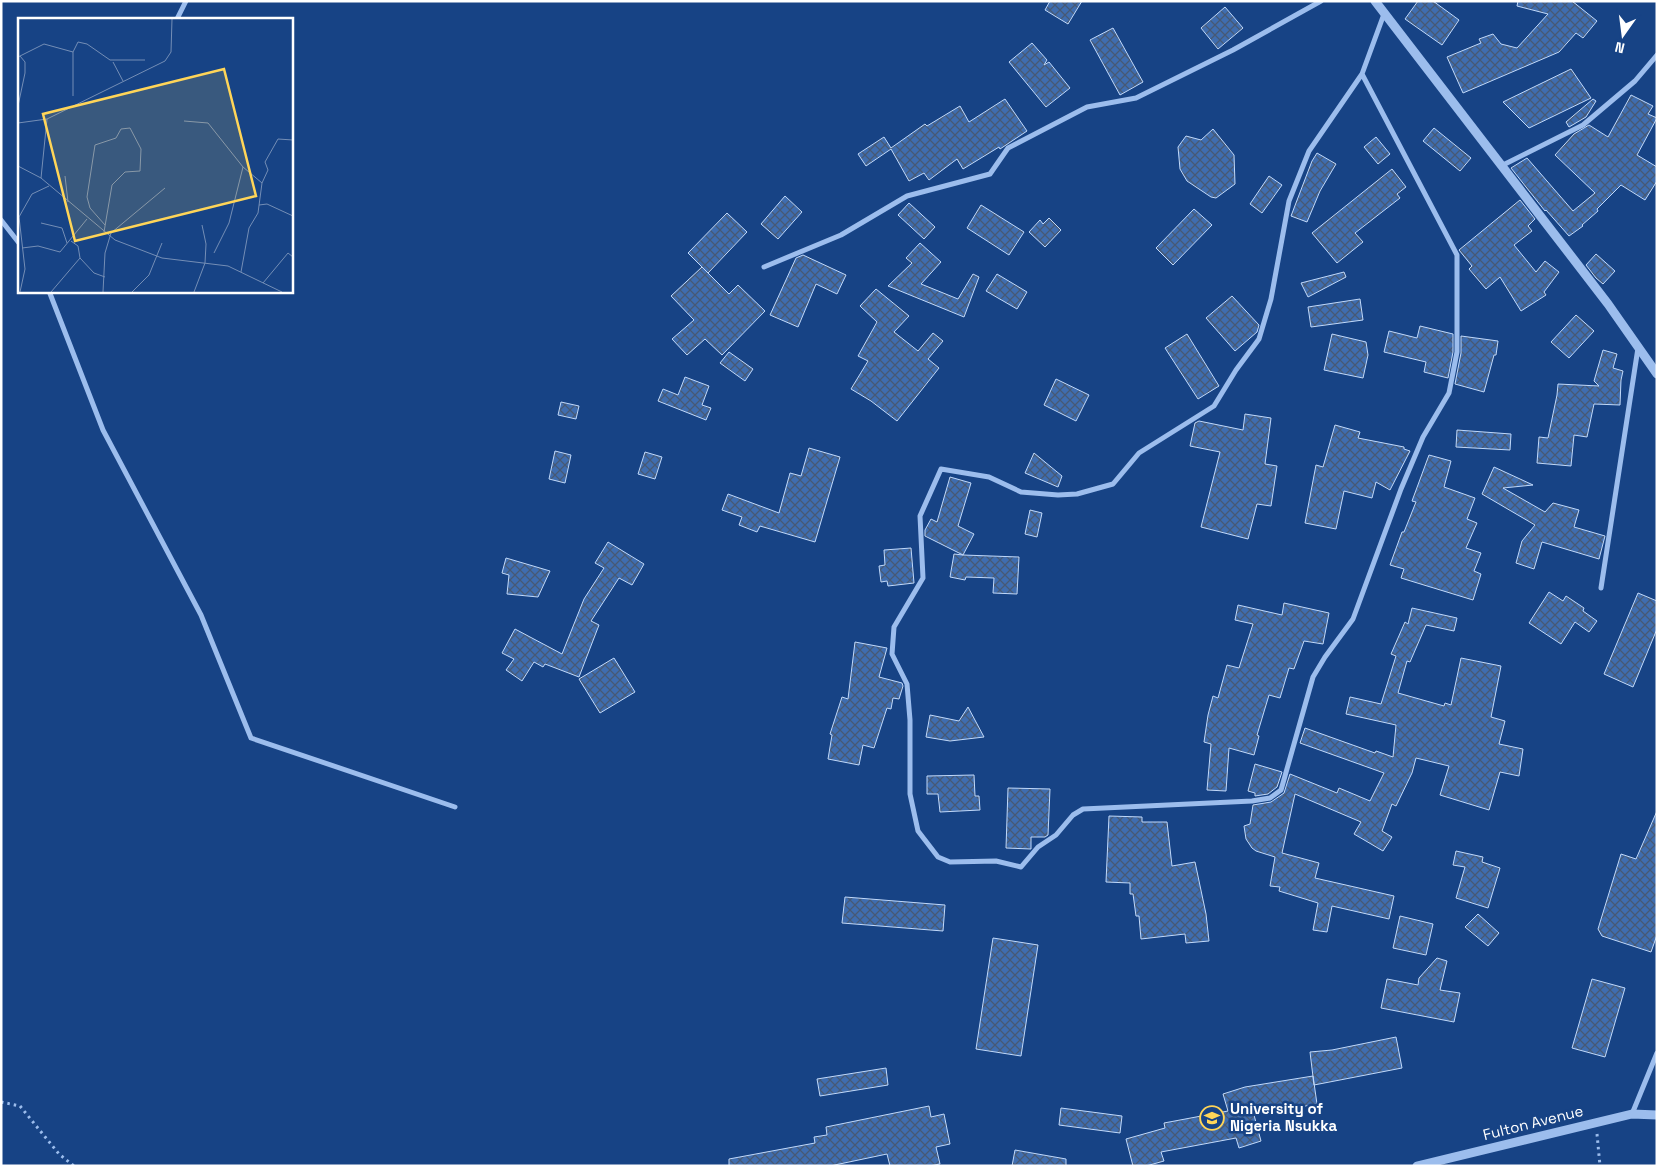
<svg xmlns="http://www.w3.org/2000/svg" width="1658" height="1167" viewBox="0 0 1658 1167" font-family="'Space Grotesk',sans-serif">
<defs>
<pattern id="building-cross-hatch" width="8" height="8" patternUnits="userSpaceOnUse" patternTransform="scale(1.25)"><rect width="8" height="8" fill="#3f6daf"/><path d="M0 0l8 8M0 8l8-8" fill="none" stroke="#475974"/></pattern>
</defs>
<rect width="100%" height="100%" fill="#174385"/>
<path fill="url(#building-cross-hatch)" stroke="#c1d9fa" d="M 1050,1 L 1082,1 L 1068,24 L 1045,10 Z
M 1418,1 L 1433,1 L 1459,20 L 1442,45 L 1405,19 Z
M 1518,1 L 1572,1 L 1597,21 L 1583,38 L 1576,33 L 1559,52 L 1463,93 L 1447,57 L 1481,43 L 1479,39 L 1493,34 L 1501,44 L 1517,48 L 1548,14 L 1517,6 Z
M 1225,7 L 1243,28 L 1218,49 L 1201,28 Z
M 1113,28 L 1143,82 L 1120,95 L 1090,40 Z
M 1032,43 L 1047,60 L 1044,65 L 1049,62 L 1070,88 L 1046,107 L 1009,62 Z
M 1571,69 L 1591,98 L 1529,128 L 1503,102 Z
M 1631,95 L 1653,106 L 1648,114 L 1657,118 L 1637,155 L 1657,167 L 1657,181 L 1645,200 L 1621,185 L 1597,209 L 1598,211 L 1582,225 L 1583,226 L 1569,236 L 1546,210 L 1545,211 L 1511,168 L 1527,158 L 1573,211 L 1595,193 L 1555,155 L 1574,134 L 1589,125 L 1608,137 Z
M 1005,99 L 1027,131 L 1000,149 L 999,147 L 963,169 L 957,159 L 929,180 L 924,173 L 909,181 L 891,149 L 866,166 L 858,154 L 884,137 L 891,148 L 925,124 L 927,126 L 960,106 L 969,122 Z
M 1593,99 L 1596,101 L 1586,117 L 1569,127 L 1566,122 Z
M 1434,128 L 1471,158 L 1460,171 L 1423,141 Z
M 1213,129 L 1234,155 L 1235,184 L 1216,198 L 1211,197 L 1187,181 L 1180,169 L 1178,147 L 1186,136 L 1201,140 Z
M 1376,137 L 1390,154 L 1378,164 L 1364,147 Z
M 1317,153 L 1336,164 L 1320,191 L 1307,222 L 1291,216 L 1312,161 Z
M 1392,169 L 1406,187 L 1397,194 L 1400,198 L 1355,233 L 1363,242 L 1337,263 L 1312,233 Z
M 1269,176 L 1282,185 L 1262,213 L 1250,204 Z
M 785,196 L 802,212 L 778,239 L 761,224 Z
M 1520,200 L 1535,219 L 1528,226 L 1532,231 L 1514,245 L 1536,272 L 1545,261 L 1559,272 L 1544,292 L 1546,295 L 1521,311 L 1500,277 L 1486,289 L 1469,269 L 1472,266 L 1459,250 Z
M 909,203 L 935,227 L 924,239 L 898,215 Z
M 981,205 L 1024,232 L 1009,255 L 967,228 Z
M 1194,209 L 1212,225 L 1173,265 L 1156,248 Z
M 727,213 L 747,232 L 708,273 L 688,253 Z
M 1049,218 L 1061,230 L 1045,247 L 1029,232 L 1040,220 L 1043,224 Z
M 920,243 L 941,262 L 921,284 L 958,299 L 973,274 L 979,277 L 964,317 L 888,286 L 912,263 L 906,258 Z
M 1596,254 L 1615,271 L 1603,284 L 1596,278 L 1586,265 Z
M 803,255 L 846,275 L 837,294 L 816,284 L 798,327 L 770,315 L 796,258 Z
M 702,267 L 729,294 L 738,285 L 765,311 L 722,355 L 705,339 L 687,355 L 672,339 L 694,320 L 671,296 Z
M 1344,272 L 1346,277 L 1308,297 L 1301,283 Z
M 997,274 L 1027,292 L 1017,309 L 986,291 Z
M 876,289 L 909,316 L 894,332 L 918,351 L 933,333 L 943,341 L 928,359 L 939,368 L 897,421 L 871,401 L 851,389 L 868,361 L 858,356 L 877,322 L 860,306 Z
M 1232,296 L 1259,325 L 1257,332 L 1235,351 L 1206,318 Z
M 1360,299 L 1363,320 L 1311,327 L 1308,307 Z
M 1576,315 L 1594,331 L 1569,358 L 1551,342 Z
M 1420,326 L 1453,334 L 1453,352 L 1448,378 L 1424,372 L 1426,362 L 1384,352 L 1389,331 L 1417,338 Z
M 1187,334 L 1219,386 L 1198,399 L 1165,348 Z
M 1332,334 L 1366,342 L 1368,355 L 1363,378 L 1324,370 Z
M 1461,336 L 1498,341 L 1496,355 L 1494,355 L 1484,392 L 1455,384 L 1461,353 Z
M 1603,350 L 1617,354 L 1613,368 L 1623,371 L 1621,380 L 1620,405 L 1594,404 L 1587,437 L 1574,435 L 1571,466 L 1537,463 L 1539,437 L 1548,438 L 1557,395 L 1558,384 L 1599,386 L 1594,381 Z
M 729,352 L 753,369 L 745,381 L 720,363 Z
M 685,377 L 709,386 L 702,405 L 711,408 L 706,420 L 658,401 L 663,389 L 678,395 Z
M 1056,379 L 1089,395 L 1076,421 L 1044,405 Z
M 561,402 L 579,406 L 576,419 L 558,415 Z
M 1245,414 L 1271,418 L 1265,464 L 1277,466 L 1271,506 L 1257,504 L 1248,539 L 1201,527 L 1220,452 L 1190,446 L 1195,423 L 1199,421 L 1243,430 Z
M 1335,425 L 1360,432 L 1358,438 L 1404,447 L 1404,449 L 1410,451 L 1390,490 L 1376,482 L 1372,498 L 1344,491 L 1336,529 L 1305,523 L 1316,465 L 1323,467 Z
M 1457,430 L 1511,434 L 1510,450 L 1456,447 Z
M 809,448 L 840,457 L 815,542 L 760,526 L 757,532 L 739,525 L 742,517 L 722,510 L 728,494 L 779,513 L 790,473 L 801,476 Z
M 555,451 L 571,455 L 565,483 L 549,479 Z
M 645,452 L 662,457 L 655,479 L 638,474 Z
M 1034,453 L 1062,476 L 1058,487 L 1025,473 Z
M 1429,455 L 1451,461 L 1444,487 L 1475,498 L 1467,519 L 1477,523 L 1466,548 L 1481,553 L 1474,571 L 1481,574 L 1473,600 L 1401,578 L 1404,569 L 1390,565 L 1402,532 L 1404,532 L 1416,502 L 1412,501 Z
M 1494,467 L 1533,485 L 1503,488 L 1545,512 L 1553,503 L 1579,510 L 1574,527 L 1605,536 L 1599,559 L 1542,542 L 1534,569 L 1516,563 L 1522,541 L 1535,525 L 1482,494 Z
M 950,477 L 971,483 L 958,526 L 974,534 L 963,555 L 1019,557 L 1017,594 L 993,593 L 994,578 L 966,577 L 965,580 L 950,577 L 954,554 L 963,555 L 925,536 L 925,530 L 931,519 L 937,522 Z
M 1030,510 L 1042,513 L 1037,537 L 1025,534 Z
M 608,542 L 644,564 L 632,585 L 619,578 L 591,621 L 599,625 L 579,677 L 545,664 L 543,667 L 534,662 L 522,681 L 506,670 L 514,659 L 502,653 L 515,629 L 562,654 L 584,599 L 604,568 L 595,563 Z
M 911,548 L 914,583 L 888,586 L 887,581 L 881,582 L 879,566 L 885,565 L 884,550 Z
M 506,558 L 550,571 L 538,597 L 507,594 L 509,575 L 502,573 Z
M 1549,592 L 1563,601 L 1566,596 L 1584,608 L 1583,611 L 1597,621 L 1589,632 L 1575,622 L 1561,644 L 1529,623 Z
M 1638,593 L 1657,601 L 1657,629 L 1633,687 L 1604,674 Z
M 1284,603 L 1329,613 L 1323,644 L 1304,641 L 1294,669 L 1289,668 L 1280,698 L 1269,695 L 1257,735 L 1259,736 L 1254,755 L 1229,748 L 1226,791 L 1207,790 L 1211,744 L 1204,742 L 1208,715 L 1213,696 L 1218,698 L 1227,665 L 1239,668 L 1253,624 L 1235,620 L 1238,605 L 1282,615 Z
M 1412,608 L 1457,618 L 1454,631 L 1426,625 L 1410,662 L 1407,661 L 1398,693 L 1444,706 L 1445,703 L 1451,705 L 1461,658 L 1501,666 L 1491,717 L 1505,721 L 1499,744 L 1523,749 L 1519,776 L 1500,772 L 1489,810 L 1440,795 L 1449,766 L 1416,758 L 1412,773 L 1396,806 L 1392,804 L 1382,831 L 1392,837 L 1383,851 L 1354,834 L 1361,822 L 1295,794 L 1282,853 L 1319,863 L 1315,878 L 1394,896 L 1389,919 L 1332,906 L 1327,932 L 1313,930 L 1318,903 L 1279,891 L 1280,887 L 1270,886 L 1275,857 L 1256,851 L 1252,848 L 1246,839 L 1244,826 L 1250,824 L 1253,805 L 1271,802 L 1284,793 L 1290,774 L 1337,793 L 1339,788 L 1370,801 L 1384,773 L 1300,743 L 1305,728 L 1375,753 L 1376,751 L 1393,757 L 1396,725 L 1346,714 L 1350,697 L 1381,704 L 1396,656 L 1391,654 L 1405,622 L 1408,624 Z
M 855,642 L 887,648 L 879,677 L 902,683 L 903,686 L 899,699 L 893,698 L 891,709 L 887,708 L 874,748 L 863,745 L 859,765 L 828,759 L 832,735 L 830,734 L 842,697 L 848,699 Z
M 614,658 L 635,692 L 600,713 L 579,679 Z
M 968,707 L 984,737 L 950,741 L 926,737 L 930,715 L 959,721 Z
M 1255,764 L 1282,772 L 1277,787 L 1268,794 L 1255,796 L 1255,793 L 1248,791 Z
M 974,775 L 975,796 L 979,796 L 980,810 L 940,812 L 938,794 L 927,794 L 927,776 Z
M 1008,788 L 1050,789 L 1048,835 L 1045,837 L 1031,837 L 1031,849 L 1006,848 Z
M 1657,811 L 1657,935 L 1651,952 L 1602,936 L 1598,929 L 1621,854 L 1636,859 Z
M 1109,816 L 1142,817 L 1142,822 L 1167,822 L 1172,866 L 1195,862 L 1206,914 L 1209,941 L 1186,943 L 1185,934 L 1141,939 L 1139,916 L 1136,916 L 1133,894 L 1130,894 L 1130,883 L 1106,882 Z
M 1456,851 L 1483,857 L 1482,862 L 1500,868 L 1488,908 L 1456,898 L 1465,867 L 1453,865 Z
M 845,897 L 945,905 L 943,931 L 842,923 Z
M 1478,914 L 1499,933 L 1488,946 L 1465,927 Z
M 1400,916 L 1433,924 L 1426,955 L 1393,948 Z
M 993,938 L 1038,945 L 1021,1056 L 976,1049 Z
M 1437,958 L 1447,961 L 1440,990 L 1460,993 L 1454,1022 L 1381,1008 L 1387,979 L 1418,985 L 1419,978 Z
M 1592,979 L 1625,988 L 1605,1057 L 1572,1048 Z
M 1396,1037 L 1402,1068 L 1314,1085 L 1310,1052 L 1332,1050 Z
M 886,1068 L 888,1085 L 820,1096 L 817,1079 Z
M 1313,1076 L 1317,1104 L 1254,1115 L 1261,1141 L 1239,1148 L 1236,1138 L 1161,1152 L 1164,1161 L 1146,1166 L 1133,1166 L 1126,1139 L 1165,1128 L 1164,1123 L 1228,1111 L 1223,1094 L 1245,1087 Z
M 929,1106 L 931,1117 L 944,1114 L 950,1144 L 936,1147 L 940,1164 L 929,1166 L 890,1166 L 887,1154 L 830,1166 L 729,1166 L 729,1159 L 815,1143 L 814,1137 L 827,1135 L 826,1127 Z
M 1061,1108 L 1122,1116 L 1120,1133 L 1059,1125 Z
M 1015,1150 L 1066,1159 L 1066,1166 L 1012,1166 Z"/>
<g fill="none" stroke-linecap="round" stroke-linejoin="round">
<path stroke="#9cbded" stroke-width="3" stroke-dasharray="2.5 4" stroke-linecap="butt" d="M 1,1102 L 20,1106 L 59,1154 L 74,1166
M 1597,1134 L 1600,1166"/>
<path stroke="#9cbded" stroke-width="5" d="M 177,19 L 186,1
M 1362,74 L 1457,255 L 1457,352 L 1449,393 L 1423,437 L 1401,489 L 1353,619 L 1325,657 L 1313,677 L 1281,790 L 1270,798 L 1252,801 L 1083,809 L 1073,815 L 1056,835 L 1038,847 L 1021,867 L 996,861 L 950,862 L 938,857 L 918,831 L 910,794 L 910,720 L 907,684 L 892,654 L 894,627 L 923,578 L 920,516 L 941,469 L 989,477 L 1021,492 L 1058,495 L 1077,494 L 1113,484 L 1139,453 L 1214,406 L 1236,370 L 1259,339 L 1271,299 L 1289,201 L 1309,151 L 1362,74 L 1384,14
M 1501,166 L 1583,125 L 1635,81 L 1657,55
M 1,220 L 19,243
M 764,267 L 841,235 L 907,196 L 990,174 L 1008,148 L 1087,107 L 1136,98 L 1233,50 L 1321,1
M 49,291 L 103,430 L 201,615 L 251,738 L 455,807
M 1601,588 L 1638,348
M 1632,1114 L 1657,1053"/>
<path stroke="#9cbded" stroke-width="9" d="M 1375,1 L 1608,304 L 1657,374
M 1417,1166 L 1632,1114 L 1657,1115"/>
</g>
<defs>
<g id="university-ring" transform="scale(1.25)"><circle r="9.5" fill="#174385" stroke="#ffd558" stroke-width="1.5"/><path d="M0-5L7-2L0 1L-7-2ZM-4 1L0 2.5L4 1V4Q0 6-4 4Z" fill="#ffd558"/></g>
</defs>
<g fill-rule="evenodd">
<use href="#university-ring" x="1212" y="1118"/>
</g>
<g text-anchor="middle" stroke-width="5" stroke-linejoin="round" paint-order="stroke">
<g font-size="15" font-weight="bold" fill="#fff" stroke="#174385" text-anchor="start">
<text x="1230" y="1114">University of<tspan x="1230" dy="17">Nigeria Nsukka</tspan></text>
</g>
<g font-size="15" fill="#fff" stroke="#174385">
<text transform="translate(1533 1123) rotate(-14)" y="5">Fulton Avenue</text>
</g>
</g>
<g transform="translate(18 18)">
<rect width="275" height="275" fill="#174385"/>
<path fill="none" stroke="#748eb6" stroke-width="1" d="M 0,39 L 26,26 L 55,34M 95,44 L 105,63M 55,78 L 55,34 L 60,24 L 69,26 L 92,42 L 127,42M 0,88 L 7,55 L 7,44 L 2,38M 166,103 L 190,105 L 225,149 L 244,165M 0,105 L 29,101 L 147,43 L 153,34 L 154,1M 0,148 L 23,160 L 97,222 L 144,240 L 210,248 L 264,274M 47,158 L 50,184M 23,160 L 29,101M 241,187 L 249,186 L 275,198M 23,205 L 44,210 L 49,225M 86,214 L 94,167 L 107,154 L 122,153 L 123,131 L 112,110 L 103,111 L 98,120 L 77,127 L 69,179 L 72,190 L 87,207M 53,223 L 60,228 L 62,240 L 76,255 L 87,259M 4,230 L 20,228 L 42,234 L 69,201M 196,235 L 211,205 L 225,149M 223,254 L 231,210 L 240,195 L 244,165 L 250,152 L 247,144 L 260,121 L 275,122M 245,265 L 270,235 L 275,239M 2,274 L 7,251 L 1,199 L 14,176 L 31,168M 33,274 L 62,240M 85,274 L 87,235 L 93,215 L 147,170M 114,274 L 131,257 L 144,225M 176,274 L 187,245 L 188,226 L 184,207"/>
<path fill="#ffd558" fill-opacity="0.15" stroke="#ffd558" stroke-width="2.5" d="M 206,51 L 238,178 L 57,223 L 25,96 Z"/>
<rect width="275" height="275" fill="none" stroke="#fff" stroke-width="2.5"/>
</g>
<rect width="1658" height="1167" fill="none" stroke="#ffffff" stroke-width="5"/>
<g transform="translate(1623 35) rotate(194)" stroke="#174385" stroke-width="4" paint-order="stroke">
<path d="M0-4L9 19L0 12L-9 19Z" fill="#ffffff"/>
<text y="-8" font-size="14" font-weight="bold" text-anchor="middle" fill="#ffffff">N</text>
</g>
</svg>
